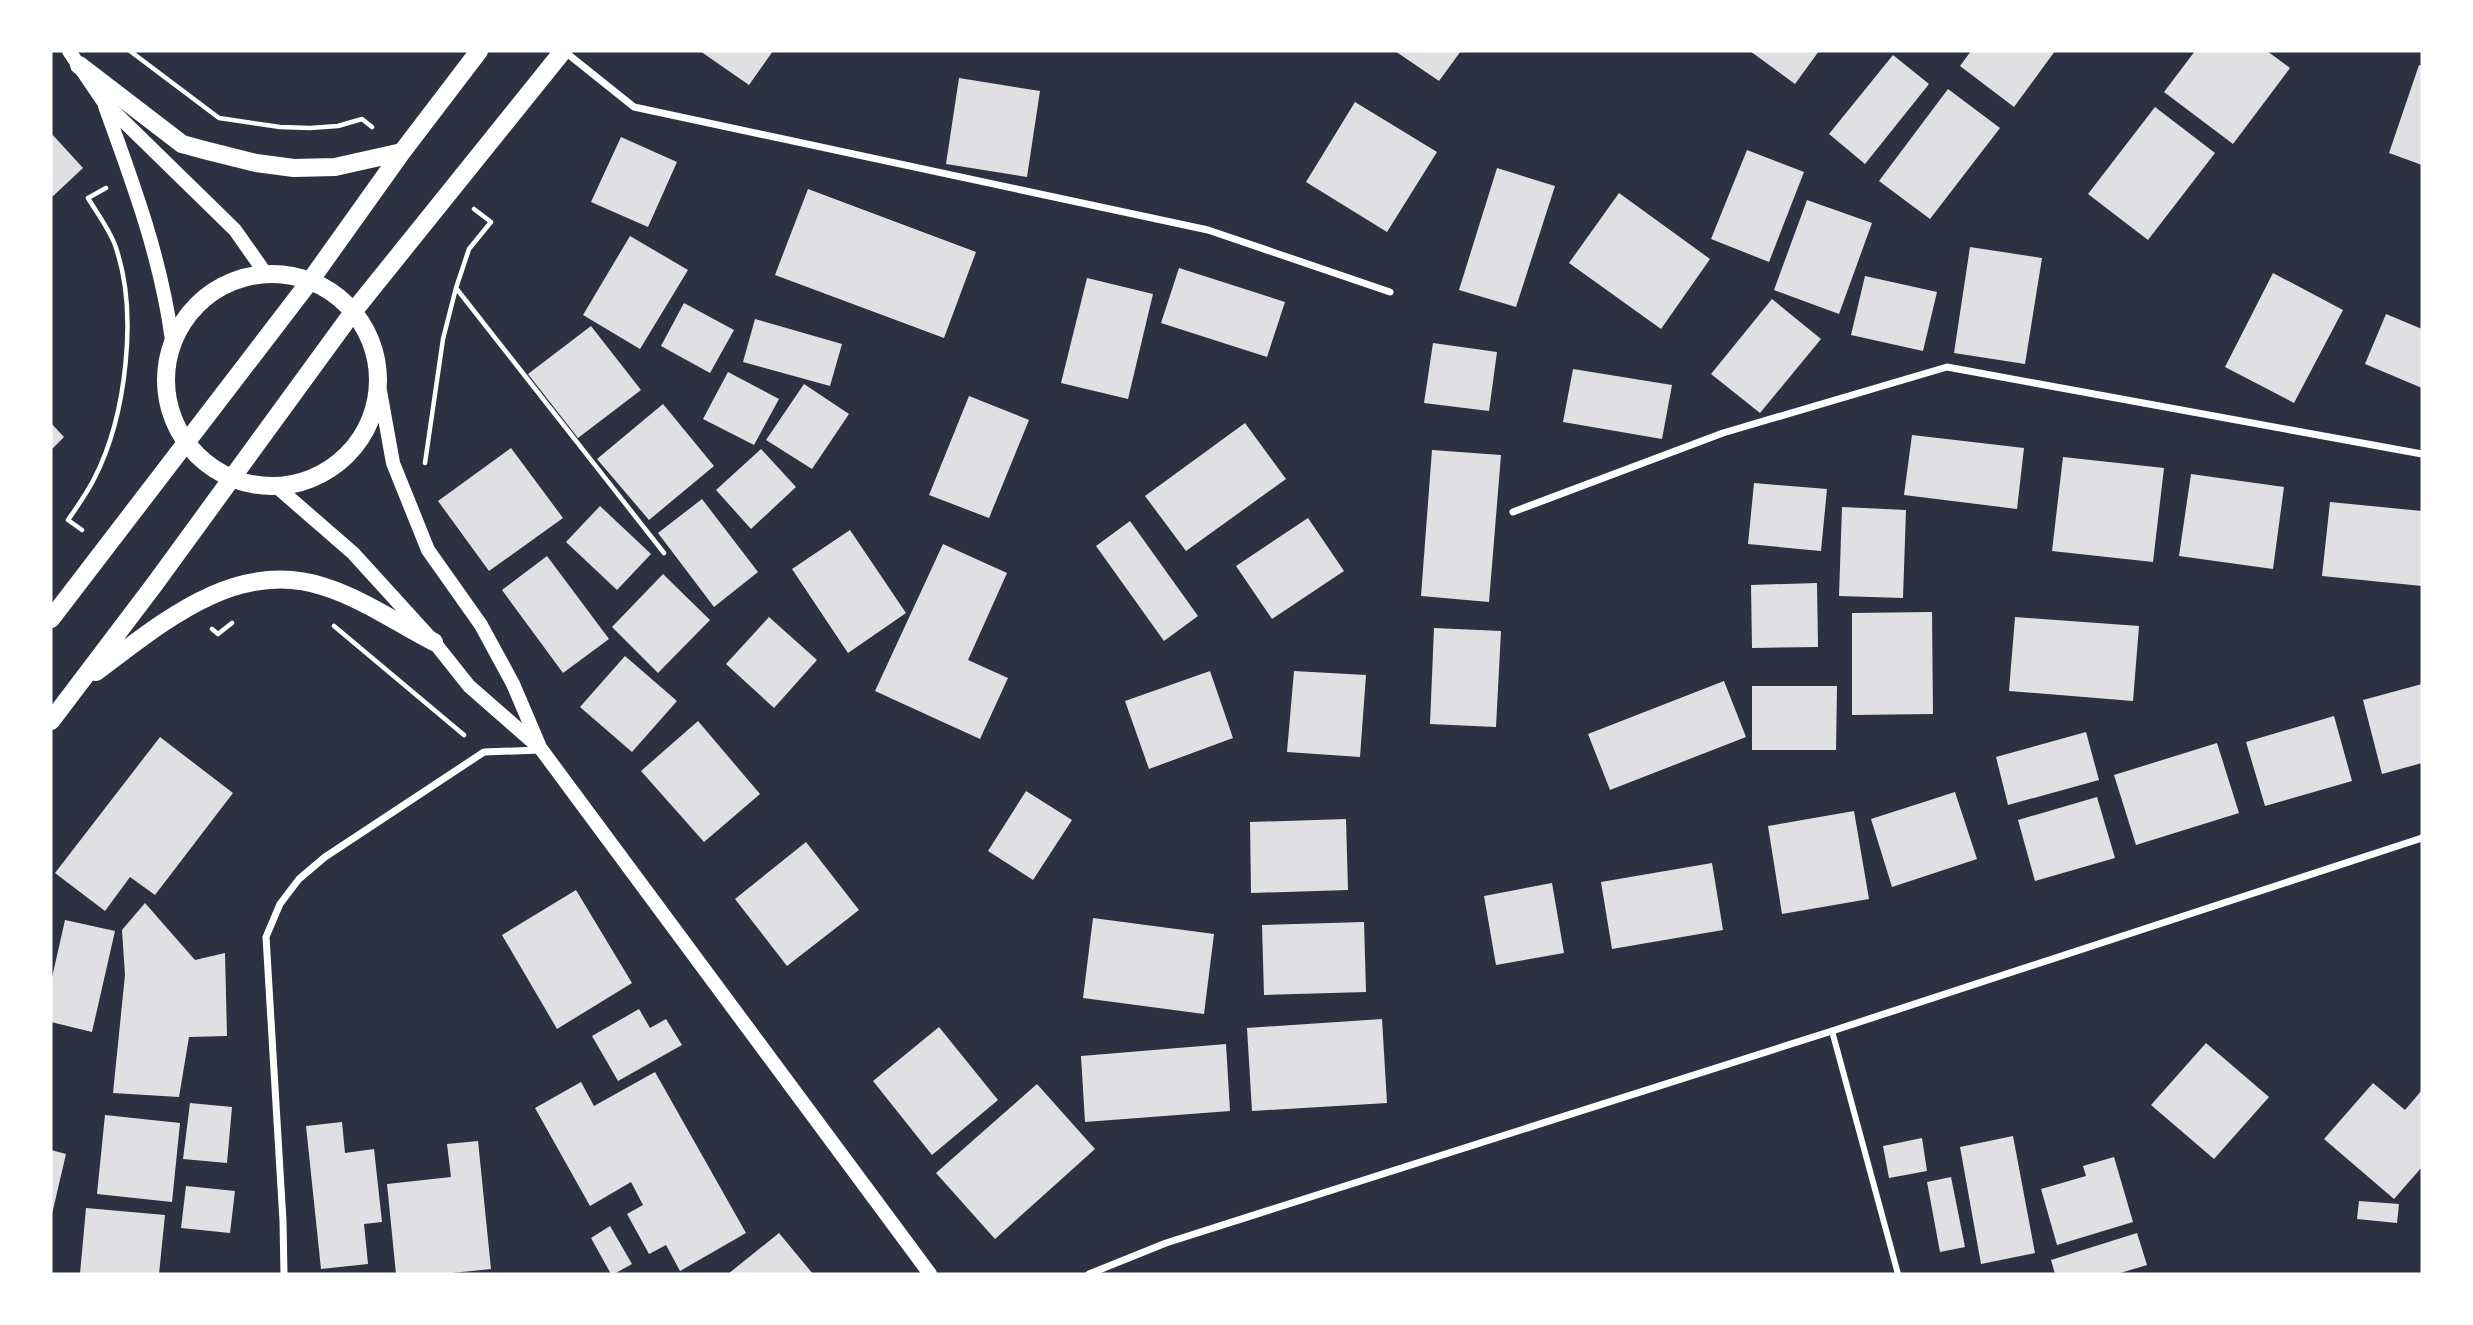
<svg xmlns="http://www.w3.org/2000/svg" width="2473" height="1325" viewBox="0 0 2473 1325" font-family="'Libre Baskerville',serif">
<rect width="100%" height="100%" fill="#2d3142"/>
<path fill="#e0e0e3" d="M 700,51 L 773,51 L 749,85 Z
M 1395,51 L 1461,51 L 1439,81 Z
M 1750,51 L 1819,51 L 1795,84 Z
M 1971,51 L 2055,51 L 2014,107 L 1960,66 Z
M 2195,51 L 2267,51 L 2290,68 L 2233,144 L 2164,92 Z
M 1893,55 L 1929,84 L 1865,164 L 1829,134 Z
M 2419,65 L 2422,66 L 2422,165 L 2389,153 Z
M 959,78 L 1040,91 L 1027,177 L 946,164 Z
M 1948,89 L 2000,128 L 1930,219 L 1879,181 Z
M 1355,102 L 1437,152 L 1387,232 L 1306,182 Z
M 2155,107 L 2215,153 L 2148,240 L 2088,194 Z
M 51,133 L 83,168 L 51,198 Z
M 621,137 L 677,162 L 648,227 L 591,202 Z
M 1747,150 L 1804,172 L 1769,262 L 1711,239 Z
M 1497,168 L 1555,186 L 1516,307 L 1459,290 Z
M 808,189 L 976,252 L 944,338 L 775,275 Z
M 1619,193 L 1710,259 L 1661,329 L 1569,263 Z
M 1807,200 L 1872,223 L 1839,314 L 1774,290 Z
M 630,236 L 688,270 L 640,349 L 583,315 Z
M 1970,247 L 2042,258 L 2025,364 L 1954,353 Z
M 1179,268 L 1285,302 L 1267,357 L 1161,323 Z
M 2273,273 L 2343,310 L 2294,403 L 2225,367 Z
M 1865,276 L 1937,292 L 1923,351 L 1851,335 Z
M 1087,278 L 1153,294 L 1128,399 L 1061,383 Z
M 1772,299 L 1821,339 L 1760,413 L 1711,374 Z
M 684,303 L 734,330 L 710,373 L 661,346 Z
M 2386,314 L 2422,329 L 2422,388 L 2365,364 Z
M 755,319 L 842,344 L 830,386 L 743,362 Z
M 591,326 L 641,390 L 578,438 L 528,374 Z
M 1433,343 L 1497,352 L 1489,411 L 1424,403 Z
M 1573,369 L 1672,385 L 1662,439 L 1563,422 Z
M 728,372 L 779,399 L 754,445 L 703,419 Z
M 804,384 L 849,414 L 812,469 L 766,440 Z
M 969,396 L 1029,420 L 989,518 L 929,495 Z
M 663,404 L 714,466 L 649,520 L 597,459 Z
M 51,423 L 64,437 L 51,450 Z
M 1245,423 L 1286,479 L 1186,551 L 1145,496 Z
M 1912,435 L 2024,448 L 2017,509 L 1904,495 Z
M 511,448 L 563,518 L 489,571 L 438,501 Z
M 761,449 L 796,487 L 751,529 L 716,490 Z
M 1432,450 L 1501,455 L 1489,602 L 1421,596 Z
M 2063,457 L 2164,468 L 2153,562 L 2052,551 Z
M 2191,474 L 2284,487 L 2273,569 L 2179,556 Z
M 1754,483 L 1827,489 L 1821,551 L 1748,544 Z
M 702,499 L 758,572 L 714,607 L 658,533 Z
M 2330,502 L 2422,511 L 2422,586 L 2322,576 Z
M 600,506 L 651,554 L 617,590 L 566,542 Z
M 1842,507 L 1906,510 L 1903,598 L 1839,596 Z
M 1308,518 L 1344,571 L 1272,619 L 1236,566 Z
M 1130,521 L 1198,616 L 1164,641 L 1096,546 Z
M 850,530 L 906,613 L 848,653 L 792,569 Z
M 943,544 L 1007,573 L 968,660 L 1008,678 L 980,739 L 875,691 Z
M 547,556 L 609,639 L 563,673 L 502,590 Z
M 663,574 L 710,620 L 658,673 L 612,627 Z
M 1817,583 L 1818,647 L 1752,648 L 1751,585 Z
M 1932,612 L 1933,714 L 1852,715 L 1852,613 Z
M 769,617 L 817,660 L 774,708 L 726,664 Z
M 2015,617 L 2139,626 L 2133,701 L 2009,691 Z
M 1434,628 L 1501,631 L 1496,727 L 1430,724 Z
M 625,656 L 677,701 L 632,752 L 580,707 Z
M 1210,671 L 1233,738 L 1149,769 L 1125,701 Z
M 1294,671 L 1366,675 L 1360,757 L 1287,752 Z
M 1724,681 L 1746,737 L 1610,790 L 1588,734 Z
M 2422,684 L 2422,763 L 2382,774 L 2363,700 Z
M 1752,686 L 1837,686 L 1836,750 L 1752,750 Z
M 2334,716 L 2352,781 L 2265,806 L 2246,742 Z
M 698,721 L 760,794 L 704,842 L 641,771 Z
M 2086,732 L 2099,780 L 2008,805 L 1996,757 Z
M 160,737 L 233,793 L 155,895 L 130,877 L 105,911 L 55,873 Z
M 2217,743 L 2239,813 L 2136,845 L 2114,775 Z
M 1026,791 L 1072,820 L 1033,880 L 988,851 Z
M 1955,792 L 1977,859 L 1892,887 L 1871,819 Z
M 2097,797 L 2115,858 L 2035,881 L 2018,820 Z
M 1854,811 L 1869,899 L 1782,914 L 1768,826 Z
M 1346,819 L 1348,890 L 1251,893 L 1250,822 Z
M 806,842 L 859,910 L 787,966 L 735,899 Z
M 1712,863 L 1723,930 L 1612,949 L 1601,882 Z
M 1552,883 L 1564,953 L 1496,965 L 1484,896 Z
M 576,890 L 632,983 L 557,1029 L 502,935 Z
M 145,903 L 195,960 L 225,953 L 227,1036 L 189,1037 L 179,1097 L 113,1093 L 125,975 L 122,930 Z
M 1093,918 L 1214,934 L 1204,1014 L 1083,998 Z
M 65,920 L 115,931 L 92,1032 L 51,1022 L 51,982 Z
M 1364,922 L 1366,992 L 1264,995 L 1262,925 Z
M 639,1009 L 650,1028 L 666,1019 L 682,1045 L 618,1081 L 592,1036 Z
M 1382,1019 L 1387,1103 L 1252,1111 L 1247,1028 Z
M 939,1027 L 998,1100 L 932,1155 L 873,1081 Z
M 2206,1043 L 2269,1097 L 2214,1159 L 2151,1105 Z
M 1226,1044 L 1230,1111 L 1085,1122 L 1081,1056 Z
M 655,1072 L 746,1233 L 680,1271 L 666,1245 L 649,1254 L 627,1214 L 643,1205 L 631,1182 L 590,1206 L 535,1108 L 581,1082 L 594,1106 Z
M 2373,1083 L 2405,1110 L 2422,1090 L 2422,1167 L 2394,1199 L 2324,1139 Z
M 1037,1084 L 1095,1149 L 995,1239 L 936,1173 Z
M 190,1103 L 232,1107 L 227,1163 L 183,1159 Z
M 105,1115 L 180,1123 L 172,1202 L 97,1194 Z
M 342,1122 L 345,1153 L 374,1149 L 382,1222 L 364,1224 L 368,1264 L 321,1269 L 306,1126 Z
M 2013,1136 L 2035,1253 L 1981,1264 L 1960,1147 Z
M 1922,1138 L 1927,1171 L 1889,1178 L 1883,1146 Z
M 478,1141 L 491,1269 L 442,1274 L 396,1274 L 387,1184 L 451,1177 L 447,1144 Z
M 51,1150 L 66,1154 L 52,1214 L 51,1214 Z
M 2114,1157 L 2133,1222 L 2057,1245 L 2041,1189 L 2086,1176 L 2083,1166 Z
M 1951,1177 L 1965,1247 L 1940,1252 L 1927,1182 Z
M 186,1186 L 235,1191 L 230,1233 L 181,1228 Z
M 2359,1201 L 2399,1204 L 2397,1223 L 2357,1219 Z
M 86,1208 L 165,1215 L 159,1274 L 80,1274 Z
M 610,1226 L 632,1264 L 614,1274 L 611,1274 L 591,1238 Z
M 779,1233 L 813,1274 L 728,1274 Z
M 2137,1233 L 2147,1265 L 2117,1274 L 2055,1274 L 2051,1260 Z"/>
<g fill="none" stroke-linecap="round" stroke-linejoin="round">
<path stroke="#fff" stroke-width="4.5" d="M 130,51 L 219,118 L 280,127 L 310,128 L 338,126 L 362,119 L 372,127
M 456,288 L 664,553
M 425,463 L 443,339 L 456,288 L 469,249 L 491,222 L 474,209
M 82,530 L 68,520 C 77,507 87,493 94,479 C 126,417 139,312 115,245 C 109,229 97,213 88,198 L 106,188
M 334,626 L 464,735
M 212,629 L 218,634 L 232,623"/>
<path stroke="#fff" stroke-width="6" d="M 1832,1031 L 1898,1274"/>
<path stroke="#fff" stroke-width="7" d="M 564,51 L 634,107 L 1208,230 L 1390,292
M 1513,512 L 1723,433 L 1947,367 L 2422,454
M 284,1274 L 283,1221 L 266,937 L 280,904 L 299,879 L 325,857 L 484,752 L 540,750
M 1089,1274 L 1166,1243 L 1832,1031 L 2422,838"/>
<path stroke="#fff" stroke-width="14" d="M 69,51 L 103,101 L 235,230 L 266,274
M 105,106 C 133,183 161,258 172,340
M 380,391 L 393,463 L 428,550 L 481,625 L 513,684 L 539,745
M 277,487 L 353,553 L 434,642 L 469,686 L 541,749 L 930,1274"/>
<path stroke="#fff" stroke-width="18" d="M 79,65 L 182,144 L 204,150 L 256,163 L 294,168 L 335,167 L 402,152
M166 380a106 106 0 1 1 212 0a106 106 0 1 1-212 0Z
M 51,619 L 310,281 L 402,152 L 479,51
M 96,672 C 162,623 236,557 325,587 C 363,599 399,624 434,642
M 51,721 L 154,585 L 353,312 L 563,51"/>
</g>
<rect width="2473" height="1325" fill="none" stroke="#ffffff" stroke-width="105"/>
</svg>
